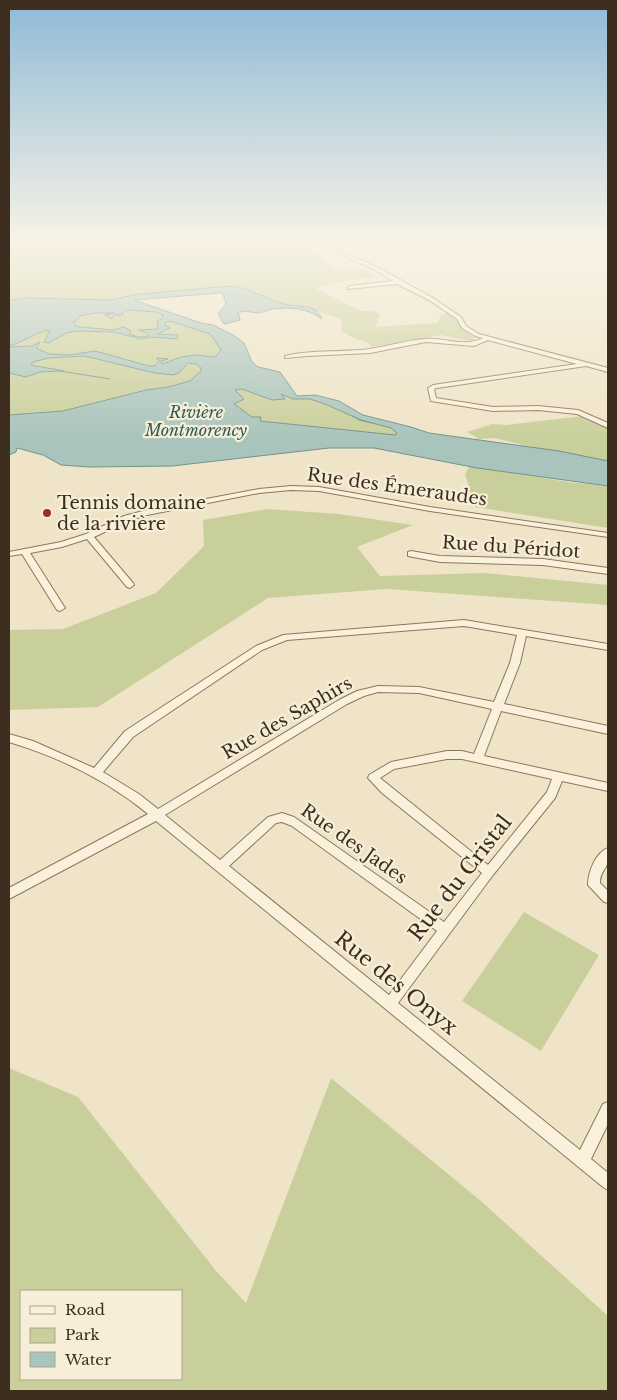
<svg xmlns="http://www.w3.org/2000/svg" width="617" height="1400" viewBox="0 0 617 1400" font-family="'Libre Baskerville',serif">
<rect width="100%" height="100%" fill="#f0e4c8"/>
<path fill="#c9cf9b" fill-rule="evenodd" d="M 9,244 L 167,244 L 159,252 L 170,244 L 308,244 L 334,269 L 365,269 L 378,277 C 361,279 330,280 316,289 L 361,311 L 374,311 L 380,315 L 375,327 L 437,323 L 441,315 L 448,313 L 476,340 L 470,341 L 441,335 L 371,347 L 369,343 L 351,337 L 341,330 L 342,320 L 307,307 L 288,305 L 261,295 L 257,291 L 232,286 L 140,294 L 110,300 L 27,298 L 9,300 Z
M 129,310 L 156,312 L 163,315 L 163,318 L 158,323 L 158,329 L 141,330 L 149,336 L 137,337 L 118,328 L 112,330 L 81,327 L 76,326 L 74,322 L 80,316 L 111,312 L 114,313 L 111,315 L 113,317 Z
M 170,321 L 210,334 L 221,350 L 216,356 L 212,357 L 197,355 L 181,357 L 162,364 L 161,361 L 167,359 L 159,360 L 155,366 L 149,366 L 95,351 L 69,355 L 49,354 L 36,348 L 39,344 L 19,348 L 9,347 C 17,341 40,332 51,330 L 44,341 L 66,333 L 77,331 L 113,332 L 141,339 L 152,337 L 173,339 L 174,335 L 168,336 L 157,334 L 166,329 L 165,323 Z
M 70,356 C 105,354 138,371 173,375 C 182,368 190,358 201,368 L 201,371 L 190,381 L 168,387 L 146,390 L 63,411 L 9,415 L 9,373 L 26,377 L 40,372 L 61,371 L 63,371 L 30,364 C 39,355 58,359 70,356 Z
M 242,389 L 272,400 L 280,393 L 293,399 L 310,399 L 325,404 L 361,420 L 391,428 L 397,433 L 395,435 L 259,421 L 260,417 L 252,417 L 233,404 L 239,402 L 235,390 Z
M 583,416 L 608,428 L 608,461 L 527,446 L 495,438 L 479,439 L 467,432 L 492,424 L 506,425 Z
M 470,466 L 568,482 L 608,486 L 608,528 L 475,507 L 465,474 Z
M 268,509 L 339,514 L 413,525 L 357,547 L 380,576 L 484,573 L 608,585 L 608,605 L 387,589 L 268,598 L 98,707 L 9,710 L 9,630 L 63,629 L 156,593 L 204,546 L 203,520 Z
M 524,912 L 599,955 L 541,1051 L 462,1001 Z
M 9,1068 L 78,1097 L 217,1272 L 246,1303 L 331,1078 L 481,1201 L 608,1316 L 608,1391 L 9,1391 ZM 21,1291 L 181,1291 L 181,1379 L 21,1379 Z"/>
<path fill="#a9c4bc" stroke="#6f938a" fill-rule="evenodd" d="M 232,286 C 254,289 267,300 288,305 C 297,307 306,305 315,310 C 319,313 320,315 322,319 C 307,308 291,307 273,309 C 268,310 262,313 257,313 C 250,312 245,310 238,313 L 240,320 L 224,324 L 218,314 L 226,304 L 223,294 L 219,293 L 134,300 L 201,323 L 213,325 L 233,335 L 244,343 L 252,362 L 258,367 L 280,372 L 297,396 L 315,395 L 339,401 L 363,415 L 411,427 L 429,433 L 559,451 L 608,461 L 608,486 L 477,468 L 374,448 L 329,448 L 172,466 L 89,467 L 61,465 L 43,455 L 17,448 L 16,452 L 9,455 L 9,415 L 63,411 L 146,390 L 168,387 L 190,381 L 201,371 L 201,368 L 196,364 L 188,363 L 179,373 L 173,375 L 155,373 L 84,356 L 48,358 L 33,362 L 31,365 L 64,371 L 40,372 L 26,377 L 9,373 L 9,347 L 32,346 L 40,342 L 36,348 L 49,354 L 69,355 L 95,351 L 149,366 L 155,366 L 159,361 L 157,358 L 168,359 L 161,361 L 162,364 L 181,357 L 197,355 L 212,357 L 216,356 L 221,350 L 210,334 L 170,321 L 165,323 L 166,326 L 170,328 L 157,334 L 178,335 L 177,339 L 152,337 L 141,339 L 113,332 L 77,331 L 66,333 L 49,343 L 44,342 L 50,330 C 35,332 24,342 9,346 L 9,300 L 27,298 L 110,300 L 140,294 ZM 128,310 L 156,312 L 163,315 L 163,318 L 157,321 L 158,329 L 139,330 L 147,333 L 149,336 L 137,337 L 129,334 L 131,331 L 124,327 L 112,330 L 81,327 L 76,326 L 74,323 L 80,316 L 96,313 L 114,313 L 105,315 L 112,319 L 115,315 L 122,315 L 123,312 ZM 242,389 L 272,400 L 285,399 L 281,394 L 293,399 L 310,399 L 325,404 L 361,420 L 391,428 L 397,433 L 395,435 L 260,421 L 261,417 L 252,417 L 234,404 L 244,399 L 235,390 Z"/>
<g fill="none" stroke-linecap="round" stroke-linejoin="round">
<path stroke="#6f938a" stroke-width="1" d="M 156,254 L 170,244
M 60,371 L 110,379
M 353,416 L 359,420 L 372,423"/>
<g stroke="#8d765c" stroke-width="2">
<path id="minor" d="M 319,244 L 324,244 L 379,268 L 433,298 L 461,317 L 466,326 L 479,334 L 608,368 L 608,372 L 586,366 L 437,388 L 434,389 L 436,398 L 493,407 L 538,406 L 578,410 L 608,423 L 608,428 L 577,414 L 538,410 L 493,411 L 431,401 L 428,388 L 433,385 L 577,364 L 488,340 L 474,346 L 426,342 L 370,353 L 307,356 L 285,358 L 285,356 C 310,350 336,352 361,350 C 383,348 404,340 426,339 C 444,337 465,348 483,338 L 475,336 L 462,328 L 457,319 L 429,300 L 397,284 L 348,289 L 347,288 L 350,286 L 393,281 L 375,270 Z
M 291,486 L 319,487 L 430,507 L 608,533 L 608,537 L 430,511 L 319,491 L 291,490 L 259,493 L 147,515 L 130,520 L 94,537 L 133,583 L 134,585 L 130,588 L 127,587 L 87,539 L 62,547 L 30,553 L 65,608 L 60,611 L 57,610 L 22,554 L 9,556 L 9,552 L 61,542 L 86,534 L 124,516 L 143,511 L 259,489 Z
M 411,551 L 440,556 L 543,559 L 608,568 L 608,574 L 543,565 L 440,562 L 408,556 L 408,552 Z
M 464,620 L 608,644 L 608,650 L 526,636 L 520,663 L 504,704 L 608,726 L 608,734 L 501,711 L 484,756 L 608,783 L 608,791 L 562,781 L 555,798 L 493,875 L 398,1003 L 580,1150 L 603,1104 L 608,1102 L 608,1124 L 591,1159 L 608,1173 L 608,1190 L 603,1187 L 156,821 L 9,899 L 9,888 L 148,814 C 108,781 59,757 9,742 L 9,734 L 33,741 L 94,768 L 125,731 L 256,646 L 283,635 ZM 464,626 L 517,635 L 510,663 L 494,702 L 419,687 L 378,686 L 357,691 L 339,700 L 158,809 L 139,794 L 103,772 L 133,737 L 262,650 L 287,640 ZM 378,692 L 419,693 L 492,709 L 474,754 L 462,751 L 447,751 L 391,762 L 369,775 L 368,778 L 382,793 L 482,873 L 444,922 L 294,817 L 282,813 L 268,817 L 220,860 L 165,815 L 347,704 L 364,696 ZM 447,759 L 462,759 L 552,779 L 547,792 L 488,865 L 380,778 L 394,769 ZM 282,822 L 292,826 L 437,931 L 389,995 L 229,866 L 276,823 Z
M 608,848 C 608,852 609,858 608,862 C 605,871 600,872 600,883 L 608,891 L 608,903 L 604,902 L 588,885 C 588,873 595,853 608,848 Z"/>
</g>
<use href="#minor" fill="#faf1dc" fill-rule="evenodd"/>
</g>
<linearGradient id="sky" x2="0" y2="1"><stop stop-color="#8fbad6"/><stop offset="0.55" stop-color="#f8f3e6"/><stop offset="1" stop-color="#f8f3e6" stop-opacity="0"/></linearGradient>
<rect width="617" height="440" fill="url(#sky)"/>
<circle fill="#9e2a2b" stroke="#f7eed8" stroke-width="2" cx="47" cy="513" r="5"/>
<g text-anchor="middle" stroke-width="4.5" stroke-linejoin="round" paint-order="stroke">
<g font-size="16" font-style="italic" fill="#2f5d5a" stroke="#f7eed8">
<text x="196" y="418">Rivière<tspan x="196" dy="18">Montmorency</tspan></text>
</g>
<g font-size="18" fill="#3d2e20" stroke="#f7eed8">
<text transform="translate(397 487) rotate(8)" y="6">Rue des Émeraudes</text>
<text transform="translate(511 547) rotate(4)" y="6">Rue du Péridot</text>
<text transform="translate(287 718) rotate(-30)" y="6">Rue des Saphirs</text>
<text transform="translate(354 844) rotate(35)" y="6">Rue des Jades</text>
</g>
<g font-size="18" fill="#3d2e20" stroke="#f7eed8" text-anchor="start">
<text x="57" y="509">Tennis domaine<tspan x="57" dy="21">de la rivière</tspan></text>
</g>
<g font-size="21" fill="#3d2e20" stroke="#f7eed8">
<text transform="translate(460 878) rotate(-52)" y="7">Rue du Cristal</text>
<text transform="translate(396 983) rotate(39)" y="7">Rue des Onyx</text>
</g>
</g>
<rect width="617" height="1400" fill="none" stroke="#3d2e20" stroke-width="20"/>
<rect x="20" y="1290" width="162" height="90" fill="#f7eed8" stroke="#ada18e"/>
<rect x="30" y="1306" width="25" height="8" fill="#faf1dc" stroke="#ada18e"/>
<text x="65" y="1315" font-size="15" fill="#3d2e20">Road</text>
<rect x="30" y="1328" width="25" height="15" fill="#c9cf9b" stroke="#ada18e"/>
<text x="65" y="1340" font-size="15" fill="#3d2e20">Park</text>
<rect x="30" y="1352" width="25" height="15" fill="#a9c4bc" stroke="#ada18e"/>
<text x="65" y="1365" font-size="15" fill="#3d2e20">Water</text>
</svg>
